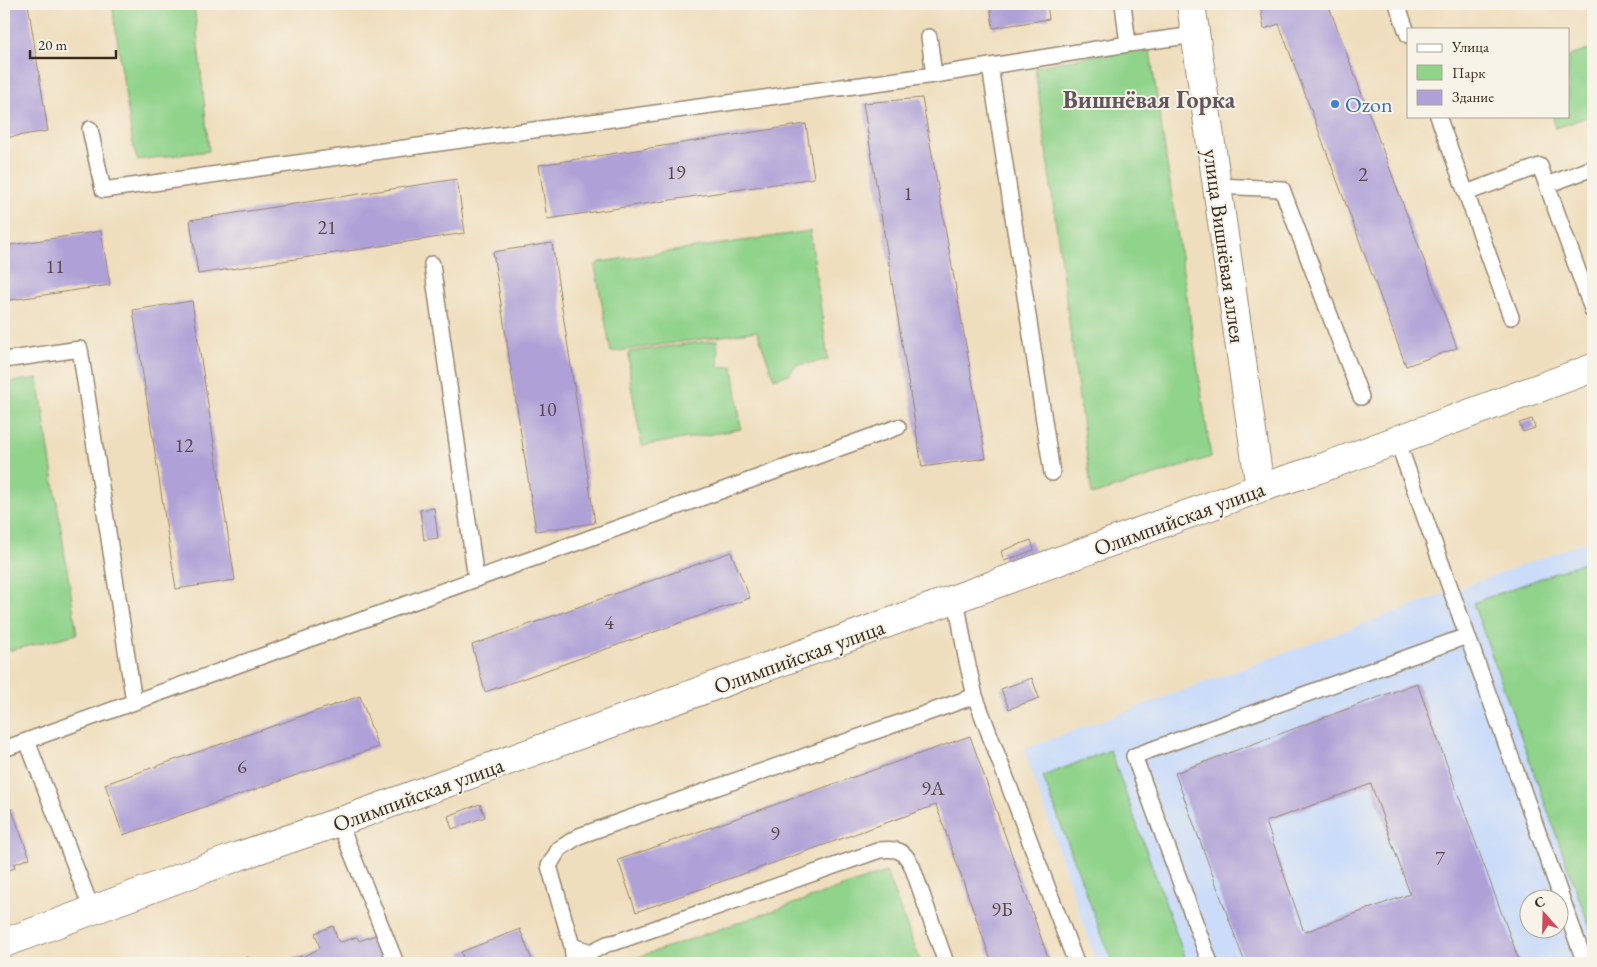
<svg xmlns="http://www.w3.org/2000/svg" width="1597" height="967" viewBox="0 0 1597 967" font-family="'EB Garamond',serif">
<rect width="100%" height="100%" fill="#f7f3e8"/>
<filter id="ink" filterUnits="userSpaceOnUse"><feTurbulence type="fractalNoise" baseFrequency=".02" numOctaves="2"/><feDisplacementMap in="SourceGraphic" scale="10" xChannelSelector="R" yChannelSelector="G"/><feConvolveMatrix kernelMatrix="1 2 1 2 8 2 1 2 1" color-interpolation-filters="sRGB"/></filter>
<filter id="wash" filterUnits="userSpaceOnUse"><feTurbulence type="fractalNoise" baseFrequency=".0096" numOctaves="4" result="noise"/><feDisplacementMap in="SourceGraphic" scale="20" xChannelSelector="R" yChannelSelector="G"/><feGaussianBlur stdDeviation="1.12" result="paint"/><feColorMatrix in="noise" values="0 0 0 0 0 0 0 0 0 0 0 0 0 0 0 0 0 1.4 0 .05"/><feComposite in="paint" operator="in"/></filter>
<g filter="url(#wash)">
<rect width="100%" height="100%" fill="#efdebd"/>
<path fill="#cadcf9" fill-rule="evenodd" d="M 1593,539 L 1593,963 L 1097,963 L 1024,749 ZM 1530,900 L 1560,900 L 1560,930 L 1530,930 Z"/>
<path fill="#90d38b" stroke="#667e54" d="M 112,4 L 194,4 L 209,151 L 137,160 L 132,139 Z
M 1149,44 L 1211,457 L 1092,495 L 1035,67 Z
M 1593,48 L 1593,115 L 1556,128 L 1552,116 L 1568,116 L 1568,57 Z
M 810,231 L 828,360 L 796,365 L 789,374 L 774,379 L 757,331 L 611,352 L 595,266 L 600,262 Z
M 717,340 L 719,367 L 733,366 L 741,429 L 642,446 L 630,380 L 629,352 Z
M 38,378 L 77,634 L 4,652 L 4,383 Z
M 1593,559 L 1593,937 L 1473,603 Z
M 1110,750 L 1187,963 L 1112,963 L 1043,776 Z
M 886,872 L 921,963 L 621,963 Z"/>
<g id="blocks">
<path fill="#afa1d7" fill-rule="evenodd" d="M 4,4 L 28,4 L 48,131 L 4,138 Z
M 990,4 L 1047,4 L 1049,19 L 993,28 Z
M 1260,4 L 1328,4 L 1457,348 L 1406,366 L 1279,24 L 1264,29 Z
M 922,98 L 986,458 L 922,467 L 863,103 Z
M 806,124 L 814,178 L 547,219 L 539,165 Z
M 457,179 L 465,233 L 198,274 L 190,220 Z
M 101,231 L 110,285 L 4,301 L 4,246 Z
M 552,243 L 595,523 L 536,531 L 493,252 Z
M 192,301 L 235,580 L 176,589 L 133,310 Z
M 1532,419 L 1535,428 L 1523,432 L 1519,423 Z
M 434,508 L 438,538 L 424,540 L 420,510 Z
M 1031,540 L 1034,550 L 1004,561 L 1001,551 Z
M 731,552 L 750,598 L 485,692 L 472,645 Z
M 1032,678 L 1039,698 L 1009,709 L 1001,689 Z
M 1417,683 L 1520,963 L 1245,963 L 1175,773 ZM 1371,784 L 1410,894 L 1304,932 L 1266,822 Z
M 360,696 L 378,747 L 123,835 L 105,784 Z
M 970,736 L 1050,963 L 992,963 L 936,805 L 636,912 L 618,860 Z
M 480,804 L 485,817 L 452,829 L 448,816 Z
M 11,808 L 30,858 L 14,864 L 15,868 L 9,870 L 7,867 L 6,867 L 8,874 L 4,875 L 4,811 Z
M 333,926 L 338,941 L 341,942 L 357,937 L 359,941 L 381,933 L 392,963 L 293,963 L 291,959 L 302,956 L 305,961 L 303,957 L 320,948 L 315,933 Z
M 520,929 L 533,963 L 465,963 L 461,952 Z
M 248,957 L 251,963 L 232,963 Z"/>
</g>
</g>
<g filter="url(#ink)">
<use href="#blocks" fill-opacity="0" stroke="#95846e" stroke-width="1"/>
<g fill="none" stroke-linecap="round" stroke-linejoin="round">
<g stroke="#95846e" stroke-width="18">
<path id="lane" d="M 1397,4 L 1408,35
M 929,37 L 934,75
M 1128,44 L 1195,35
M 990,66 L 1052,473
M 839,88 L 934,75 L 1128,44 L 1123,4
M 1438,116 L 1466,193 L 1540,166 L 1593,312
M 90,129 L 103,190 L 849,86
M 1547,185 L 1593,168
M 1217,186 L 1282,189 L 1361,397
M 1466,193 L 1511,317
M 432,264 L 476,579
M 4,360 L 80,349 L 134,702
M 1397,440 L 1585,963
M 956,598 L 966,657 L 975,696 L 1076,963
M 27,741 L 92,910
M 4,749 L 898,427
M 339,822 L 396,963
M 572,946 L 574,963
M 946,963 L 912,866 C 904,850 897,848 880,850 L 616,942 L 607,944 L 591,952 L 572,946 L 549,866 L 559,849 L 579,836 L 975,696
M 1210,963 L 1134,756 L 1467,636"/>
</g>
<g stroke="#95846e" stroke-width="30">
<path id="street" d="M 1191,4 L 1260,488
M 4,943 L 239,856 L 339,822 L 1260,488 L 1316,470 L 1593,368"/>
</g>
<use href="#lane" stroke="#fff" stroke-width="15"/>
<use href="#street" stroke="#fff" stroke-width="28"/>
</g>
</g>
<circle fill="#3f7fe0" stroke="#f7f3e8" stroke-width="2" cx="1335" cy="104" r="5"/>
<g text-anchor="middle" stroke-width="4" stroke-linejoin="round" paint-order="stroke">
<g font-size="20" fill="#58484c">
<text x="676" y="179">19</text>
<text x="1363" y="181">2</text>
<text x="908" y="200">1</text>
<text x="327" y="234">21</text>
<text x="55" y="273">11</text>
<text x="547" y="416">10</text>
<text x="184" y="452">12</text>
<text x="609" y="629">4</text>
<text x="242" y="773">6</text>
<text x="933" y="795">9А</text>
<text x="775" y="840">9</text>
<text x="1440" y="865">7</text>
<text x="1002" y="916">9Б</text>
</g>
<g font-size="22" fill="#366cbe" stroke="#f7f3e8" text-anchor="start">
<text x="1345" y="112">Ozon</text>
</g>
<g font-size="22" fill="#3b2a1e" stroke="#f7f3e8">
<text transform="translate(1225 246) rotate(82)" y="8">улица Вишнёвая аллея</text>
<text transform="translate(1179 518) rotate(-20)" y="8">Олимпийская улица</text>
<text transform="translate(799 656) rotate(-20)" y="8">Олимпийская улица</text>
<text transform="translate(418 794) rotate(-20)" y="8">Олимпийская улица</text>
</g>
<g font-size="24" font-weight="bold" fill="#64545f" stroke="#f7f3e8">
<text x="1149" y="108">Вишнёвая Горка</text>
</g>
</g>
<rect width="1597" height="967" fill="none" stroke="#f7f3e8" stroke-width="20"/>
<rect x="1407" y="28" width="162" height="90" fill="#f7f3e8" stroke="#aca397"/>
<rect x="1417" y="44" width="25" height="8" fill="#ffffff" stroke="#aca397"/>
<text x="1452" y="52" font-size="15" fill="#3b2a1e">Улица</text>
<rect x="1417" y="65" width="25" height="15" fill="#90d38b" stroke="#aca397"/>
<text x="1452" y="78" font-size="15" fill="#3b2a1e">Парк</text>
<rect x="1417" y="90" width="25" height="15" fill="#afa1d7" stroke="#aca397"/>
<text x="1452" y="102" font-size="15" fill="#3b2a1e">Здание</text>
<g transform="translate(1544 914) rotate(340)"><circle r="24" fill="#f7f3e8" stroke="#aca397"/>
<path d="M0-4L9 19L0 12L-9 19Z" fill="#d1495b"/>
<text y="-8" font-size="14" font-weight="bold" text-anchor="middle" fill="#3b2a1e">С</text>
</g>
<path d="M30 50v8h86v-8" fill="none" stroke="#3b2a1e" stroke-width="2.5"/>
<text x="38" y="50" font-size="15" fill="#3b2a1e" stroke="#f7f3e8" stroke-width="4" paint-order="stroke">20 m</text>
</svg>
